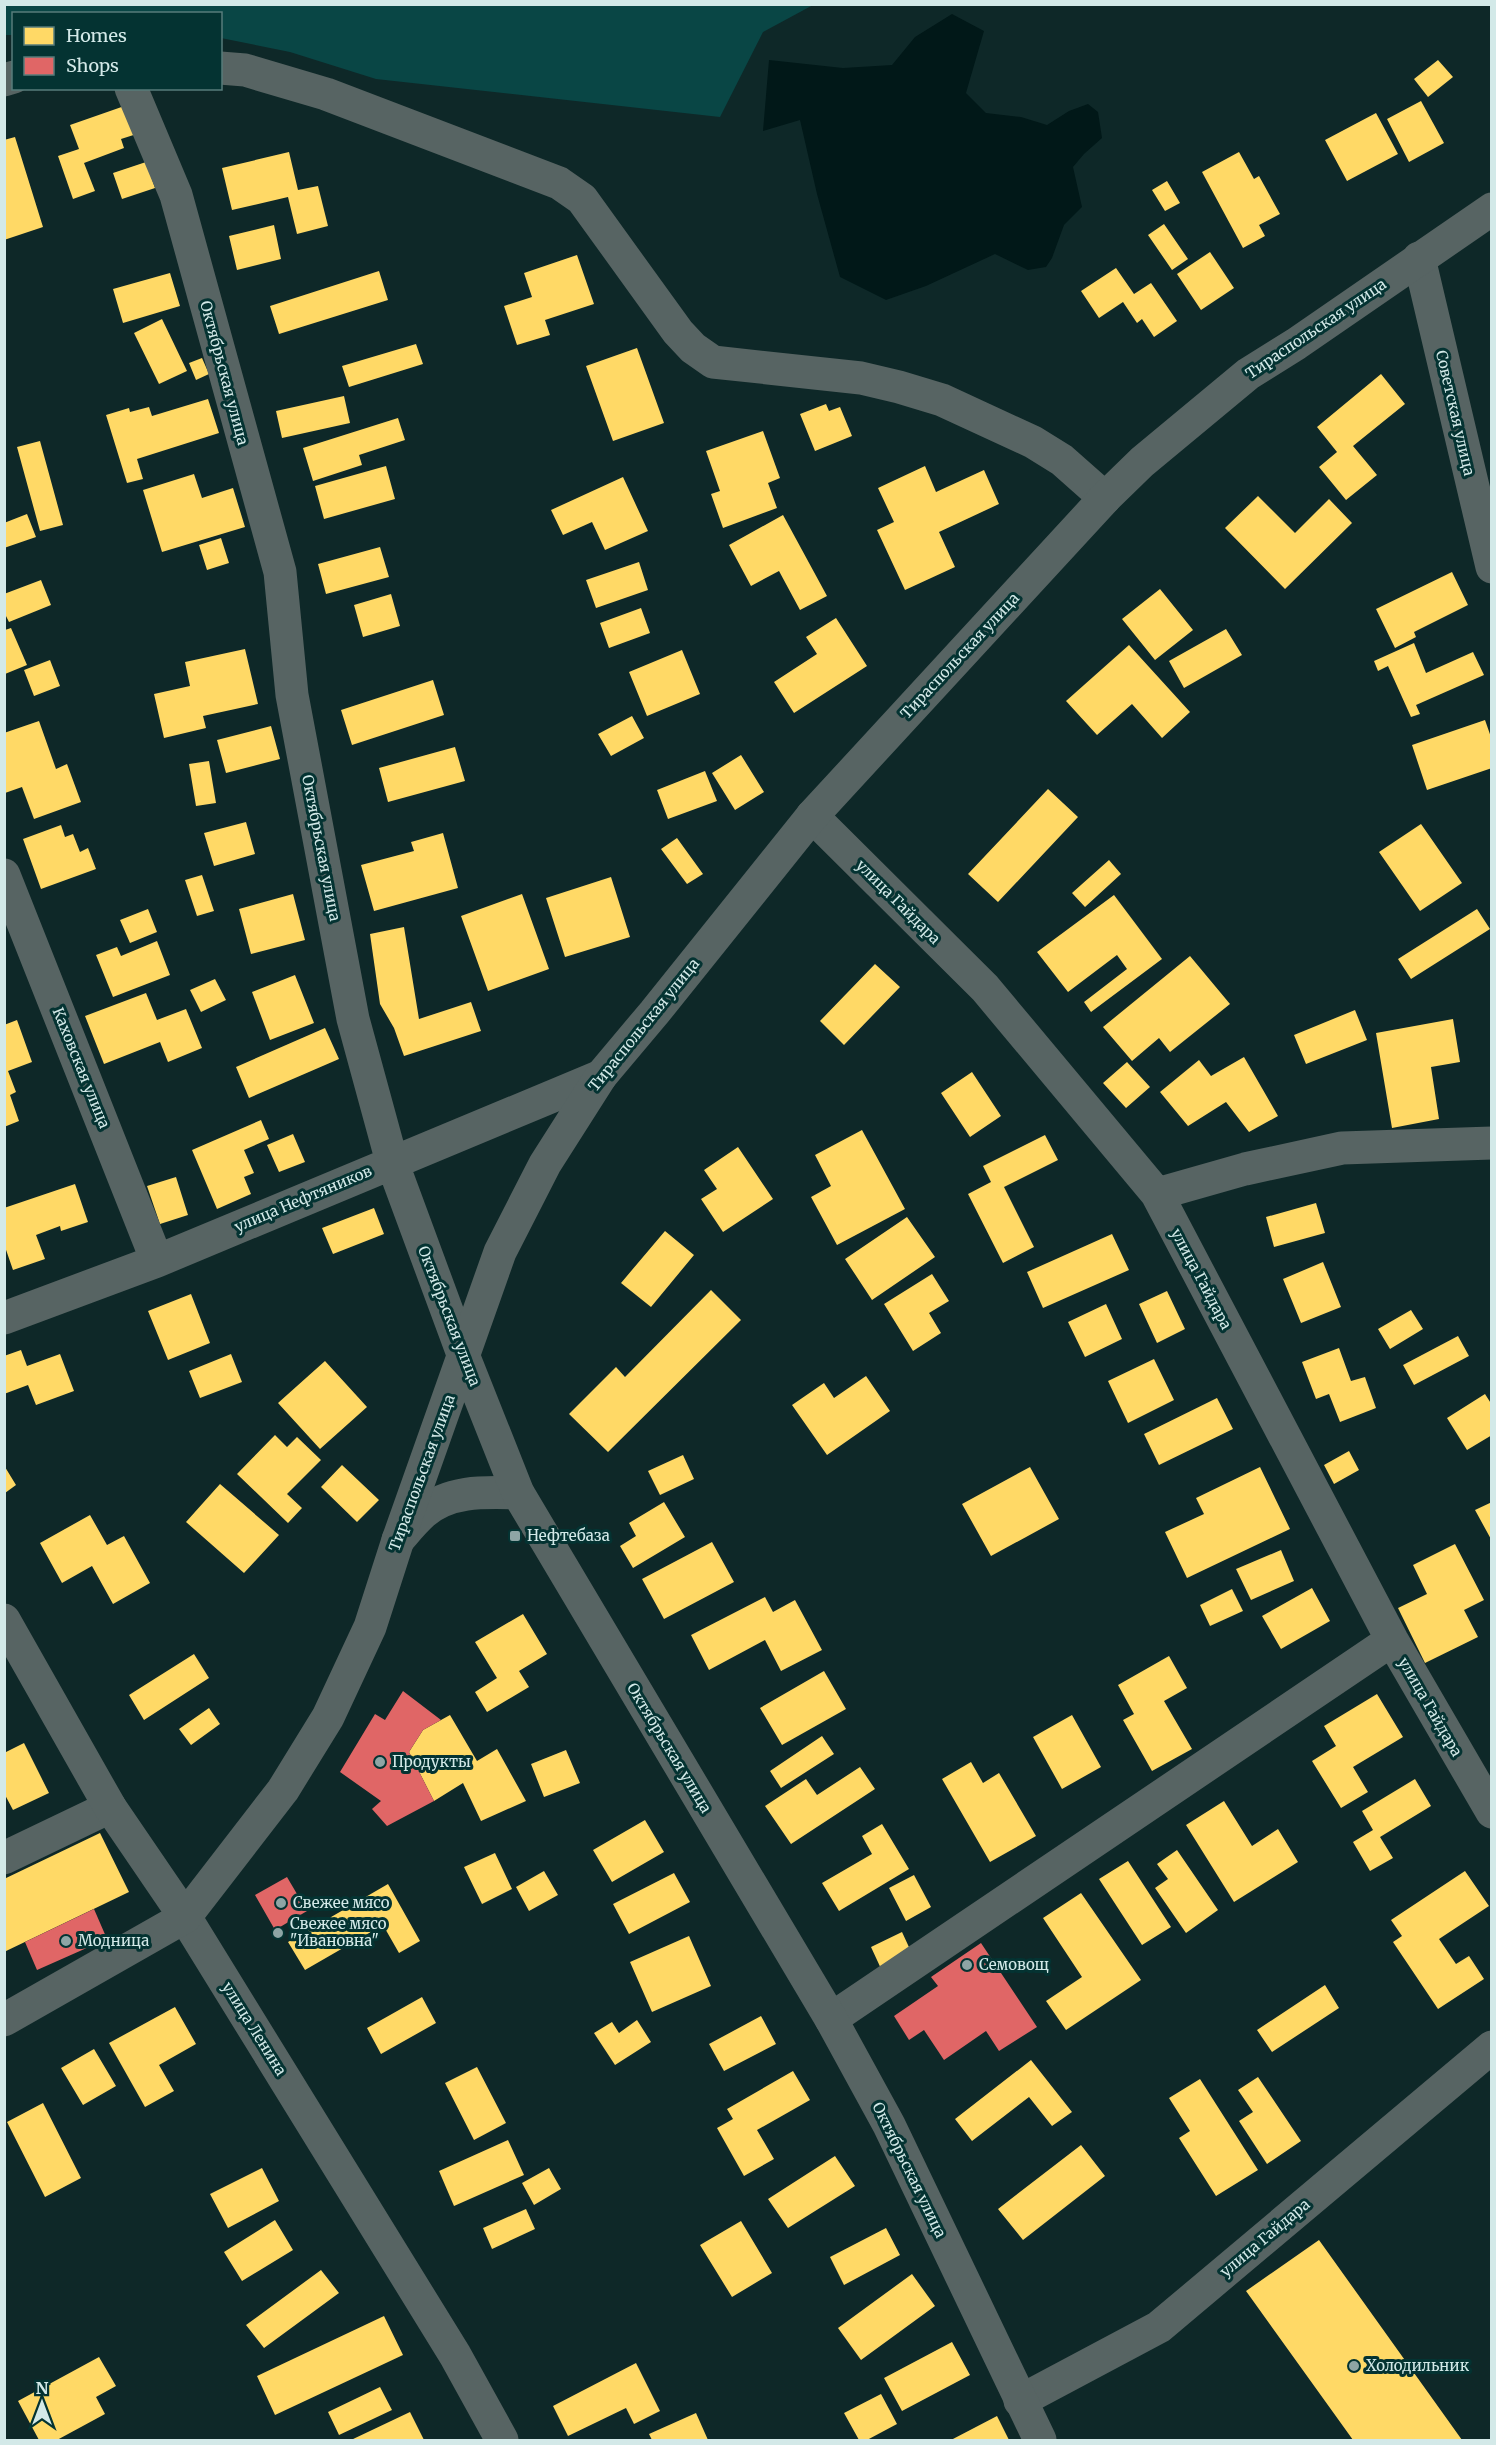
<svg xmlns="http://www.w3.org/2000/svg" width="1496" height="2445" viewBox="0 0 1496 2445" font-family="Merriweather,serif">
<rect width="100%" height="100%" fill="#0e2828"/>
<path fill="#094645" d="M 4,5 L 5,4 L 813,5 L 763,32 L 720,117 L 376,79 L 290,52 L 221,38 L 220,14 L 14,14 L 13,35 L 5,35 Z"/>
<path fill="#011818" d="M 952,14 L 984,31 L 966,93 L 986,113 L 1021,117 L 1047,125 L 1069,111 L 1088,104 L 1098,112 L 1102,138 L 1084,154 L 1073,167 L 1082,207 L 1064,225 L 1052,258 L 1046,267 L 1028,270 L 995,254 L 926,286 L 886,300 L 840,277 L 817,194 L 800,120 L 763,131 L 769,60 L 843,68 L 892,65 L 915,37 Z"/>
<path fill="#ffd966" d="M 1438,60 L 1453,77 L 1428,97 L 1414,79 Z
M 1421,101 L 1444,143 L 1409,162 L 1387,119 Z
M 133,103 L 143,132 L 121,139 L 124,148 L 84,163 L 95,191 L 73,199 L 58,156 L 79,149 L 70,125 Z
M 1376,113 L 1398,154 L 1347,181 L 1325,140 Z
M 15,137 L 43,227 L 4,240 L 4,140 Z
M 289,152 L 298,190 L 318,186 L 328,226 L 297,234 L 288,197 L 232,210 L 222,168 Z
M 1239,152 L 1254,179 L 1259,176 L 1280,214 L 1259,225 L 1265,236 L 1243,248 L 1202,172 Z
M 146,162 L 155,188 L 122,199 L 113,173 Z
M 1167,181 L 1180,203 L 1165,211 L 1152,190 Z
M 1164,224 L 1188,259 L 1172,270 L 1148,235 Z
M 274,225 L 281,259 L 237,270 L 229,236 Z
M 1210,252 L 1234,288 L 1201,310 L 1177,274 Z
M 577,255 L 594,304 L 545,320 L 550,335 L 517,345 L 504,306 L 532,297 L 524,273 Z
M 1116,268 L 1134,294 L 1151,283 L 1177,321 L 1154,337 L 1142,319 L 1137,323 L 1123,302 L 1099,318 L 1081,291 Z
M 379,271 L 388,300 L 279,334 L 270,306 Z
M 170,273 L 180,306 L 123,323 L 113,289 Z
M 162,319 L 187,371 L 159,384 L 134,333 Z
M 416,344 L 423,364 L 349,387 L 342,366 Z
M 637,348 L 664,423 L 613,441 L 586,366 Z
M 202,358 L 209,374 L 196,380 L 189,363 Z
M 1381,374 L 1405,404 L 1353,446 L 1377,475 L 1346,500 L 1319,467 L 1337,452 L 1317,427 Z
M 344,396 L 350,423 L 282,438 L 276,411 Z
M 208,399 L 219,433 L 137,459 L 143,479 L 127,483 L 106,415 L 129,408 L 130,412 L 149,407 L 152,416 Z
M 826,404 L 829,411 L 840,407 L 852,436 L 815,451 L 800,414 Z
M 398,418 L 405,440 L 359,455 L 362,465 L 313,481 L 303,448 Z
M 763,431 L 780,478 L 768,483 L 777,508 L 723,528 L 711,494 L 720,491 L 706,451 Z
M 40,441 L 63,525 L 40,531 L 17,447 Z
M 386,466 L 395,499 L 324,519 L 315,486 Z
M 925,466 L 936,492 L 984,470 L 999,504 L 939,532 L 955,567 L 905,590 L 877,530 L 894,522 L 878,488 Z
M 194,474 L 202,498 L 233,488 L 245,527 L 162,552 L 143,490 Z
M 623,477 L 648,531 L 605,550 L 592,522 L 563,535 L 551,510 Z
M 1258,496 L 1295,533 L 1329,499 L 1352,523 L 1285,589 L 1225,528 Z
M 27,514 L 36,537 L 4,548 L 4,523 Z
M 783,515 L 827,596 L 800,610 L 779,571 L 751,586 L 729,545 Z
M 221,538 L 229,563 L 207,570 L 199,545 Z
M 380,547 L 389,577 L 326,594 L 318,564 Z
M 639,562 L 648,590 L 596,608 L 586,580 Z
M 1452,572 L 1468,605 L 1414,632 L 1416,637 L 1395,648 L 1376,609 Z
M 41,580 L 51,605 L 9,622 L 4,612 L 4,594 Z
M 1160,589 L 1193,630 L 1155,660 L 1122,619 Z
M 391,594 L 400,626 L 363,637 L 354,605 Z
M 641,608 L 650,633 L 609,648 L 600,623 Z
M 836,618 L 867,666 L 794,713 L 774,682 L 817,654 L 806,637 Z
M 11,628 L 27,665 L 5,674 L 5,630 Z
M 1226,629 L 1242,655 L 1184,688 L 1169,661 Z
M 1414,643 L 1426,673 L 1473,652 L 1484,675 L 1416,705 L 1420,714 L 1411,717 L 1388,666 L 1378,671 L 1374,661 Z
M 1129,645 L 1190,712 L 1162,738 L 1132,704 L 1097,735 L 1066,701 Z
M 245,649 L 258,704 L 203,716 L 206,728 L 164,738 L 154,694 L 190,686 L 185,662 Z
M 682,650 L 700,694 L 647,716 L 629,672 Z
M 50,660 L 60,686 L 34,696 L 24,670 Z
M 433,680 L 444,715 L 352,745 L 341,710 Z
M 632,716 L 644,738 L 611,756 L 598,734 Z
M 1485,720 L 1492,740 L 1492,768 L 1427,790 L 1412,745 Z
M 39,721 L 56,769 L 67,764 L 81,802 L 34,819 L 22,787 L 5,793 L 4,790 L 4,733 Z
M 271,726 L 280,759 L 226,773 L 217,740 Z
M 455,747 L 465,781 L 388,802 L 379,768 Z
M 741,755 L 764,792 L 735,810 L 712,773 Z
M 209,761 L 216,803 L 196,806 L 189,764 Z
M 705,771 L 717,801 L 668,819 L 657,790 Z
M 1048,789 L 1078,817 L 998,902 L 968,874 Z
M 246,822 L 255,854 L 214,866 L 204,833 Z
M 1421,824 L 1462,883 L 1420,911 L 1379,852 Z
M 61,825 L 65,837 L 73,834 L 80,852 L 88,848 L 96,869 L 41,889 L 23,839 Z
M 443,833 L 458,888 L 374,911 L 361,865 L 414,851 L 411,842 Z
M 677,838 L 703,874 L 687,884 L 661,849 Z
M 1109,860 L 1121,874 L 1085,907 L 1072,893 Z
M 202,875 L 214,911 L 197,916 L 185,880 Z
M 611,877 L 630,937 L 565,957 L 546,898 Z
M 293,894 L 305,940 L 251,954 L 239,909 Z
M 522,894 L 549,969 L 488,991 L 461,916 Z
M 1114,895 L 1162,959 L 1091,1012 L 1084,1002 L 1127,969 L 1117,955 L 1068,992 L 1037,952 Z
M 148,909 L 157,932 L 130,943 L 120,920 Z
M 1477,909 L 1490,929 L 1411,979 L 1398,959 Z
M 404,927 L 419,1019 L 471,1002 L 481,1031 L 404,1056 L 394,1028 L 380,1004 L 370,934 Z
M 157,941 L 170,975 L 113,997 L 96,955 L 117,947 L 121,956 Z
M 1190,956 L 1230,1004 L 1170,1052 L 1159,1038 L 1132,1061 L 1103,1027 Z
M 875,964 L 900,987 L 844,1045 L 820,1021 Z
M 295,975 L 314,1023 L 270,1040 L 252,992 Z
M 215,979 L 226,1000 L 201,1012 L 190,990 Z
M 146,993 L 157,1020 L 186,1009 L 202,1048 L 168,1062 L 160,1042 L 104,1064 L 85,1016 Z
M 1355,1010 L 1367,1040 L 1306,1064 L 1294,1035 Z
M 1453,1019 L 1460,1062 L 1431,1067 L 1439,1119 L 1392,1128 L 1376,1033 Z
M 17,1020 L 32,1062 L 8,1071 L 16,1092 L 10,1095 L 19,1121 L 4,1127 L 4,1025 Z
M 325,1028 L 339,1059 L 249,1098 L 236,1067 Z
M 1244,1057 L 1278,1116 L 1249,1132 L 1226,1102 L 1188,1126 L 1160,1092 L 1199,1060 L 1211,1076 Z
M 1127,1062 L 1150,1087 L 1126,1108 L 1103,1083 Z
M 972,1072 L 1001,1116 L 970,1137 L 941,1093 Z
M 261,1120 L 269,1139 L 244,1150 L 254,1173 L 244,1177 L 251,1194 L 217,1209 L 192,1150 Z
M 862,1130 L 905,1209 L 837,1245 L 811,1197 L 831,1186 L 815,1155 Z
M 293,1134 L 305,1162 L 279,1172 L 267,1145 Z
M 1045,1135 L 1058,1160 L 1004,1187 L 1034,1247 L 1003,1263 L 968,1194 L 991,1182 L 983,1166 Z
M 738,1147 L 773,1199 L 723,1232 L 701,1199 L 717,1189 L 704,1170 Z
M 176,1177 L 188,1215 L 160,1224 L 147,1186 Z
M 75,1184 L 88,1222 L 61,1231 L 60,1226 L 36,1235 L 45,1259 L 13,1270 L 4,1244 L 4,1208 Z
M 1316,1203 L 1325,1233 L 1274,1247 L 1266,1217 Z
M 374,1208 L 384,1234 L 333,1254 L 322,1228 Z
M 907,1217 L 935,1257 L 872,1300 L 845,1259 Z
M 665,1231 L 694,1255 L 651,1307 L 621,1283 Z
M 1112,1234 L 1129,1270 L 1043,1308 L 1027,1272 Z
M 1323,1262 L 1341,1307 L 1301,1323 L 1283,1279 Z
M 932,1274 L 949,1301 L 929,1313 L 941,1333 L 913,1351 L 884,1304 Z
M 711,1290 L 741,1320 L 608,1452 L 569,1414 L 616,1367 L 625,1377 Z
M 1167,1291 L 1185,1329 L 1157,1343 L 1139,1304 Z
M 191,1294 L 210,1343 L 168,1360 L 148,1311 Z
M 1106,1304 L 1122,1339 L 1085,1357 L 1068,1322 Z
M 1411,1310 L 1423,1329 L 1390,1349 L 1378,1329 Z
M 1458,1336 L 1469,1356 L 1414,1385 L 1403,1365 Z
M 1339,1348 L 1351,1381 L 1365,1377 L 1376,1408 L 1340,1422 L 1329,1394 L 1316,1399 L 1302,1362 Z
M 21,1350 L 27,1366 L 60,1354 L 74,1391 L 36,1405 L 28,1385 L 4,1394 L 4,1356 Z
M 231,1354 L 242,1382 L 200,1398 L 189,1371 Z
M 1154,1359 L 1174,1400 L 1128,1423 L 1108,1381 Z
M 325,1361 L 367,1407 L 320,1449 L 278,1403 Z
M 866,1376 L 890,1411 L 827,1455 L 792,1405 L 824,1383 L 834,1398 Z
M 1485,1394 L 1492,1405 L 1492,1435 L 1467,1450 L 1447,1418 Z
M 1217,1398 L 1233,1429 L 1159,1465 L 1144,1434 Z
M 275,1435 L 287,1447 L 297,1437 L 321,1460 L 287,1494 L 302,1508 L 288,1523 L 237,1474 Z
M 1349,1451 L 1359,1470 L 1334,1484 L 1324,1465 Z
M 683,1455 L 694,1479 L 660,1495 L 648,1471 Z
M 342,1465 L 379,1500 L 357,1522 L 321,1487 Z
M 5,1467 L 16,1485 L 5,1493 Z
M 1030,1467 L 1059,1519 L 991,1556 L 962,1504 Z
M 1260,1467 L 1290,1529 L 1187,1578 L 1165,1532 L 1204,1514 L 1196,1498 Z
M 220,1484 L 279,1535 L 244,1573 L 186,1522 Z
M 664,1502 L 685,1537 L 633,1568 L 620,1546 L 636,1536 L 629,1523 Z
M 1492,1502 L 1492,1541 L 1475,1510 Z
M 90,1515 L 107,1545 L 124,1536 L 150,1583 L 113,1604 L 92,1566 L 62,1583 L 40,1543 Z
M 712,1542 L 734,1582 L 664,1619 L 642,1579 Z
M 1455,1544 L 1484,1600 L 1464,1610 L 1478,1637 L 1425,1663 L 1398,1608 L 1427,1594 L 1413,1565 Z
M 1281,1550 L 1294,1581 L 1251,1600 L 1236,1569 Z
M 1312,1588 L 1330,1621 L 1281,1649 L 1262,1616 Z
M 1232,1589 L 1243,1611 L 1210,1626 L 1200,1605 Z
M 765,1597 L 773,1612 L 795,1600 L 822,1650 L 781,1671 L 765,1640 L 709,1670 L 691,1635 Z
M 523,1614 L 547,1654 L 519,1671 L 529,1687 L 487,1712 L 475,1692 L 497,1678 L 475,1642 Z
M 194,1654 L 209,1678 L 144,1720 L 129,1695 Z
M 1169,1656 L 1187,1688 L 1164,1701 L 1192,1749 L 1152,1771 L 1123,1720 L 1134,1714 L 1118,1685 Z
M 824,1671 L 846,1709 L 782,1745 L 760,1708 Z
M 1377,1694 L 1403,1737 L 1353,1767 L 1368,1792 L 1341,1808 L 1312,1761 L 1336,1746 L 1324,1726 Z
M 209,1708 L 220,1724 L 191,1745 L 179,1729 Z
M 450,1715 L 477,1761 L 497,1749 L 526,1801 L 481,1821 L 463,1783 L 434,1801 L 409,1752 L 423,1730 Z
M 1072,1715 L 1101,1767 L 1062,1789 L 1033,1737 Z
M 822,1736 L 834,1754 L 781,1788 L 770,1771 Z
M 24,1743 L 49,1793 L 13,1810 L 4,1793 L 4,1753 Z
M 566,1750 L 580,1783 L 544,1797 L 531,1764 Z
M 971,1762 L 983,1783 L 999,1773 L 1036,1836 L 990,1862 L 942,1779 Z
M 860,1767 L 875,1789 L 791,1844 L 765,1806 L 806,1779 L 817,1795 Z
M 1415,1779 L 1431,1806 L 1380,1837 L 1393,1858 L 1370,1871 L 1353,1842 L 1373,1830 L 1362,1811 Z
M 1224,1801 L 1252,1846 L 1278,1829 L 1298,1862 L 1234,1902 L 1186,1825 Z
M 645,1820 L 664,1852 L 612,1882 L 593,1850 Z
M 882,1824 L 909,1869 L 839,1911 L 822,1883 L 872,1854 L 862,1836 Z
M 100,1833 L 129,1892 L 4,1952 L 4,1879 Z
M 1177,1850 L 1218,1910 L 1186,1933 L 1155,1888 L 1168,1879 L 1157,1864 Z
M 495,1853 L 512,1889 L 482,1904 L 464,1867 Z
M 1128,1861 L 1171,1927 L 1142,1945 L 1099,1879 Z
M 544,1871 L 558,1895 L 529,1911 L 516,1887 Z
M 1465,1871 L 1489,1906 L 1439,1939 L 1456,1964 L 1469,1956 L 1484,1979 L 1438,2009 L 1393,1942 L 1402,1936 L 1391,1920 Z
M 674,1873 L 690,1902 L 629,1934 L 613,1904 Z
M 914,1875 L 931,1907 L 906,1921 L 889,1888 Z
M 388,1884 L 420,1941 L 399,1953 L 383,1925 L 305,1970 L 288,1942 Z
M 1081,1893 L 1141,1980 L 1066,2030 L 1046,2001 L 1082,1977 L 1043,1918 Z
M 902,1932 L 914,1958 L 883,1973 L 871,1947 Z
M 689,1936 L 711,1986 L 652,2012 L 630,1962 Z
M 1325,1985 L 1339,2008 L 1272,2052 L 1257,2030 Z
M 422,1997 L 436,2023 L 381,2054 L 367,2028 Z
M 175,2007 L 196,2044 L 159,2065 L 174,2091 L 145,2107 L 109,2043 Z
M 761,2016 L 776,2044 L 724,2071 L 709,2044 Z
M 637,2020 L 651,2042 L 615,2065 L 594,2033 L 612,2022 L 619,2033 Z
M 94,2049 L 116,2086 L 83,2105 L 61,2068 Z
M 1031,2060 L 1072,2112 L 1052,2126 L 1029,2097 L 972,2141 L 955,2119 Z
M 477,2067 L 506,2123 L 474,2140 L 445,2083 Z
M 793,2071 L 810,2100 L 757,2130 L 774,2159 L 744,2176 L 717,2128 L 733,2119 L 727,2109 Z
M 1258,2077 L 1301,2141 L 1267,2164 L 1239,2121 L 1253,2112 L 1238,2090 Z
M 1200,2079 L 1258,2170 L 1216,2196 L 1179,2138 L 1190,2131 L 1169,2098 Z
M 43,2103 L 81,2178 L 45,2197 L 7,2122 Z
M 508,2140 L 524,2175 L 454,2206 L 439,2171 Z
M 1081,2145 L 1105,2176 L 1023,2240 L 998,2209 Z
M 835,2156 L 855,2186 L 788,2228 L 768,2199 Z
M 262,2168 L 279,2201 L 228,2228 L 210,2194 Z
M 549,2168 L 561,2189 L 534,2205 L 522,2183 Z
M 526,2209 L 535,2229 L 492,2249 L 483,2228 Z
M 275,2220 L 293,2250 L 242,2281 L 224,2252 Z
M 741,2221 L 772,2273 L 732,2297 L 700,2245 Z
M 886,2228 L 900,2255 L 844,2285 L 830,2257 Z
M 1319,2240 L 1462,2440 L 1353,2440 L 1246,2291 Z
M 321,2270 L 339,2293 L 264,2348 L 246,2325 Z
M 912,2274 L 935,2306 L 861,2360 L 838,2328 Z
M 384,2316 L 403,2355 L 275,2415 L 257,2376 Z
M 952,2342 L 970,2375 L 902,2411 L 884,2378 Z
M 99,2357 L 116,2386 L 96,2397 L 105,2414 L 57,2440 L 39,2440 L 18,2401 Z
M 636,2363 L 660,2411 L 634,2424 L 626,2408 L 568,2436 L 553,2406 Z
M 380,2387 L 392,2410 L 339,2435 L 328,2412 Z
M 881,2394 L 897,2424 L 867,2440 L 859,2440 L 844,2413 Z
M 410,2412 L 424,2440 L 351,2440 Z
M 696,2413 L 708,2440 L 652,2440 L 649,2434 Z
M 997,2416 L 1009,2440 L 951,2440 Z"/>
<path fill="#e06666" d="M 403,1691 L 441,1720 L 423,1730 L 409,1752 L 434,1801 L 387,1826 L 372,1809 L 381,1801 L 340,1772 L 375,1714 L 385,1720 Z
M 287,1877 L 307,1911 L 275,1930 L 255,1895 Z
M 94,1909 L 107,1939 L 37,1970 L 25,1942 Z
M 981,1943 L 1037,2027 L 999,2051 L 986,2031 L 944,2060 L 924,2030 L 909,2040 L 894,2016 L 938,1986 L 931,1977 Z"/>
<g fill="none" stroke-linecap="round" stroke-linejoin="round">
<path stroke="#576463" stroke-width="33" d="M 220,68 L 245,70 L 326,94 L 559,183 L 582,199 L 678,332 L 693,348 L 713,362 L 861,378 L 899,387 L 942,400 L 1033,442 L 1062,460 L 1105,498
M 4,80 L 14,77
M 131,88 L 176,195 L 280,572 L 292,695 L 353,1019 L 392,1162 L 464,1357
M 1419,258 L 1492,567
M 812,816 L 985,988 L 1157,1194 L 1392,1640 L 1492,1812
M 4,875 L 157,1261
M 1157,1194 L 1245,1169 L 1342,1148 L 1492,1143
M 4,1318 L 157,1261 L 601,1076
M 398,1540 C 406,1531 414,1521 423,1513 C 449,1490 485,1492 518,1493
M 4,1858 L 110,1807
M 185,1917 L 455,2355 L 502,2440
M 831,2019 L 1392,1640
M 1020,2401 L 1159,2327 L 1492,2047"/>
<path stroke="#576463" stroke-width="33" d="M 464,1357 L 518,1493 L 831,2019 L 889,2125 L 1040,2440
M 4,1620 L 110,1807 L 185,1917
M 4,2020 L 185,1917 L 283,1790 L 328,1717 L 370,1627 L 398,1540 L 500,1252 L 545,1164 L 601,1076 L 654,1013 L 812,816 L 1105,498 L 1142,462 L 1248,374 L 1296,344 L 1492,209"/>
</g>
<g fill="#8ea5a5" stroke="#043332" stroke-width="2">
<rect x="509" y="1530" width="12" height="12" rx="3"/>
<circle cx="380" cy="1762" r="6"/>
<circle cx="281" cy="1903" r="6"/>
<circle cx="278" cy="1933" r="6"/>
<circle cx="66" cy="1941" r="6"/>
<circle cx="967" cy="1965" r="6"/>
<circle cx="1354" cy="2366" r="6"/>
</g>
<g text-anchor="middle" stroke-width="6" stroke-linejoin="round" paint-order="stroke">
<g font-size="15" fill="#d3e9e8" stroke="#043332">
<text transform="translate(1316 329) rotate(-34)" y="5">Тираспольская улица</text>
<text transform="translate(224 373) rotate(75)" y="5">Октябрьская улица</text>
<text transform="translate(1455 413) rotate(77)" y="5">Советская улица</text>
<text transform="translate(960 656) rotate(-47)" y="5">Тираспольская улица</text>
<text transform="translate(321 848) rotate(79)" y="5">Октябрьская улица</text>
<text transform="translate(898 902) rotate(45)" y="5">улица Гайдара</text>
<text transform="translate(644 1025) rotate(-51)" y="5">Тираспольская улица</text>
<text transform="translate(81 1068) rotate(68)" y="5">Каховская улица</text>
<text transform="translate(303 1199) rotate(-23)" y="5">улица Нефтяников</text>
<text transform="translate(1201 1279) rotate(62)" y="5">улица Гайдара</text>
<text transform="translate(449 1316) rotate(69)" y="5">Октябрьская улица</text>
<text transform="translate(422 1473) rotate(-70)" y="5">Тираспольская улица</text>
<text transform="translate(1430 1707) rotate(60)" y="5">улица Гайдара</text>
<text transform="translate(669 1748) rotate(59)" y="5">Октябрьская улица</text>
<text transform="translate(254 2029) rotate(58)" y="5">улица Ленина</text>
<text transform="translate(909 2170) rotate(64)" y="5">Октябрьская улица</text>
<text transform="translate(1265 2238) rotate(-40)" y="5">улица Гайдара</text>
</g>
<g font-size="15" fill="#d3e9e8" stroke="#043332" text-anchor="start">
<text x="527" y="1541">Нефтебаза</text>
<text x="392" y="1767">Продукты</text>
<text x="293" y="1908">Свежее мясо</text>
<text x="290" y="1929">Свежее мясо<tspan x="290" dy="17">"Ивановна"</tspan></text>
<text x="78" y="1946">Модница</text>
<text x="979" y="1970">Семовощ</text>
<text x="1366" y="2371">Холодильник</text>
</g>
</g>
<rect width="1496" height="2445" fill="none" stroke="#d3e9e8" stroke-width="12"/>
<rect x="12" y="12" width="210" height="78" fill="#043332" stroke="#577c7b" stroke-width="1.5"/>
<rect x="24" y="27" width="30" height="18" fill="#ffd966" stroke="#577c7b" stroke-width="1.5"/>
<text x="66" y="42" font-size="18" fill="#d3e9e8">Homes</text>
<rect x="24" y="57" width="30" height="18" fill="#e06666" stroke="#577c7b" stroke-width="1.5"/>
<text x="66" y="72" font-size="18" fill="#d3e9e8">Shops</text>
<g transform="translate(42 2403)" stroke="#043332" stroke-width="4.5" paint-order="stroke">
<path d="M0-4.5L10 22L0 15L-10 22Z" fill="#d3e9e8"/>
<text y="-9" font-size="16" font-weight="bold" text-anchor="middle" fill="#d3e9e8">N</text>
</g>
</svg>
